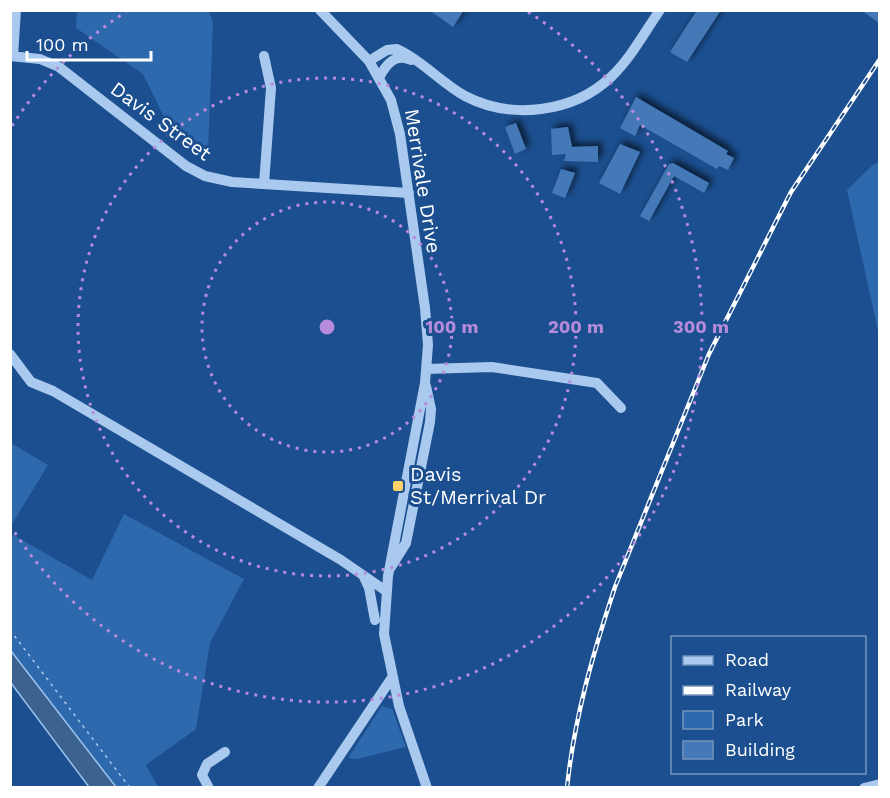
<svg xmlns="http://www.w3.org/2000/svg" width="890" height="798" viewBox="0 0 890 798" font-family="'Work Sans',sans-serif">
<defs>
<filter id="shadow"><feDropShadow dx="4" dy="-4" stdDeviation="3" flood-color="#0009"/></filter>
</defs>
<rect width="100%" height="100%" fill="#1b4f8f"/>
<path fill="#2e69ad" d="M 77,11 L 209,11 L 213,23 L 208,153 L 168,125 L 143,74 L 76,28 Z
M 879,162 L 880,163 L 879,335 L 847,190 L 874,164 Z
M 11,443 L 48,465 L 11,526 Z
M 124,514 L 244,579 L 210,643 L 196,729 L 146,765 L 158,787 L 116,787 L 11,651 L 10,533 L 92,580 Z
M 382,706 L 392,709 L 406,747 L 357,759 L 348,758 Z"/>
<path fill="#3c6290" stroke="#9cc4f0" stroke-width="1.5" d="M 11,651 L 116,787 L 89,787 L 11,683 Z"/>
<path fill="#4478b7" filter="url(#shadow)" d="M 429,10 L 464,10 L 453,27 Z
M 697,10 L 721,10 L 687,62 L 670,52 Z
M 861,10 L 879,10 L 879,23 Z
M 636,97 L 728,151 L 726,154 L 734,158 L 728,170 L 719,166 L 717,169 L 640,125 L 635,136 L 620,128 Z
M 516,123 L 526,149 L 515,154 L 505,127 Z
M 568,127 L 572,147 L 598,146 L 598,162 L 564,161 L 566,154 L 552,155 L 551,129 Z
M 620,144 L 640,152 L 620,194 L 599,183 Z
M 673,163 L 709,183 L 704,193 L 674,176 L 649,221 L 640,216 L 669,164 Z
M 561,169 L 575,173 L 565,198 L 552,193 Z"/>
<g fill="none" stroke-linecap="round" stroke-linejoin="round">
<path stroke="#a9c9ee" stroke-width="1.5" stroke-dasharray="3 4.5" stroke-linecap="butt" d="M 10,630 L 130,788"/>
<path stroke="#a9c9ee" stroke-width="10" d="M 320,10 L 369,61 L 391,100 L 400,134 L 425,308 L 428,345 L 425,383 L 388,576 L 384,634 L 399,706 L 427,788
M 10,56 L 40,59 L 59,67 L 186,166 L 205,176 L 232,182 L 409,193
M 13,56 L 16,10
M 369,61 L 387,50 L 397,49 C 422,60 441,83 465,96 C 511,120 573,113 611,77 C 631,58 644,33 660,10
M 380,76 C 387,63 396,53 411,60
M 264,184 L 271,88 L 264,56
M 10,354 L 31,382 L 53,391 L 341,560 L 386,591
M 426,369 L 492,367 L 597,383 L 621,408
M 391,567 L 406,543 L 430,422 L 431,409 L 426,386
M 364,577 L 369,588 L 375,620
M 209,788 L 202,775 L 207,764 L 225,752
M 318,788 L 391,679
M 864,788 L 880,784"/>
<g stroke="#fff" stroke-width="4.5">
<path id="rail" d="M 567,788 C 574,719 593,653 615,587 L 709,354 L 791,192 L 880,59"/>
</g>
<use href="#rail" stroke="#1b4f8f" stroke-width="2" stroke-dasharray="7" stroke-linecap="butt"/>
</g>
<g fill="none" stroke="#b68bdc" stroke-width="3" stroke-dasharray="3 6">
<circle cx="327" cy="327" r="125"/>
<circle cx="327" cy="327" r="249"/>
<path d="M12 126A374 374 0 0 1 126 12M528 12A374 374 0 1 1 12 528"/>
</g>
<rect fill="#ffd166" stroke="#1b4f8f" stroke-width="2" x="392" y="480" width="12" height="12" rx="3"/>
<g text-anchor="middle" stroke-width="6" stroke-linejoin="round" paint-order="stroke">
<g font-size="20" fill="#fff" stroke="#1b4f8f">
<text transform="translate(161 121) rotate(36)" y="7">Davis Street</text>
<text transform="translate(423 181) rotate(81)" y="7">Merrivale Drive</text>
</g>
<g font-size="20" fill="#fff" stroke="#1b4f8f" text-anchor="start">
<text x="410" y="481">Davis<tspan x="410" dy="23">St/Merrival Dr</tspan></text>
</g>
</g>
<circle cx="327" cy="327" r="9" fill="#b68bdc" stroke="#1b4f8f" stroke-width="3"/>
<g font-size="18" text-anchor="middle" font-weight="bold" fill="#b68bdc" stroke="#1b4f8f" stroke-width="6" stroke-linejoin="round" paint-order="stroke">
<text x="452" y="333">100 m</text>
<text x="576" y="333">200 m</text>
<text x="701" y="333">300 m</text>
</g>
<rect width="890" height="798" fill="none" stroke="#ffffff" stroke-width="24"/>
<rect x="671" y="636" width="195" height="138" fill="#1b4f8f" stroke="#7695bc" stroke-width="1.5"/>
<rect x="683" y="656" width="30" height="9" fill="#a9c9ee" stroke="#7695bc" stroke-width="1.5"/>
<text x="725" y="666" font-size="18" fill="#ffffff">Road</text>
<rect x="683" y="686" width="30" height="9" fill="#ffffff" stroke="#7695bc" stroke-width="1.5"/>
<text x="725" y="696" font-size="18" fill="#ffffff">Railway</text>
<rect x="683" y="711" width="30" height="18" fill="#2e69ad" stroke="#7695bc" stroke-width="1.5"/>
<text x="725" y="726" font-size="18" fill="#ffffff">Park</text>
<rect x="683" y="741" width="30" height="18" fill="#4478b7" stroke="#7695bc" stroke-width="1.5"/>
<text x="725" y="756" font-size="18" fill="#ffffff">Building</text>
<path d="M27 51v9h124v-9" fill="none" stroke="#ffffff" stroke-width="3"/>
<text x="36" y="51" font-size="18" fill="#ffffff" stroke="#1b4f8f" stroke-width="4.5" paint-order="stroke">100 m</text>
</svg>
